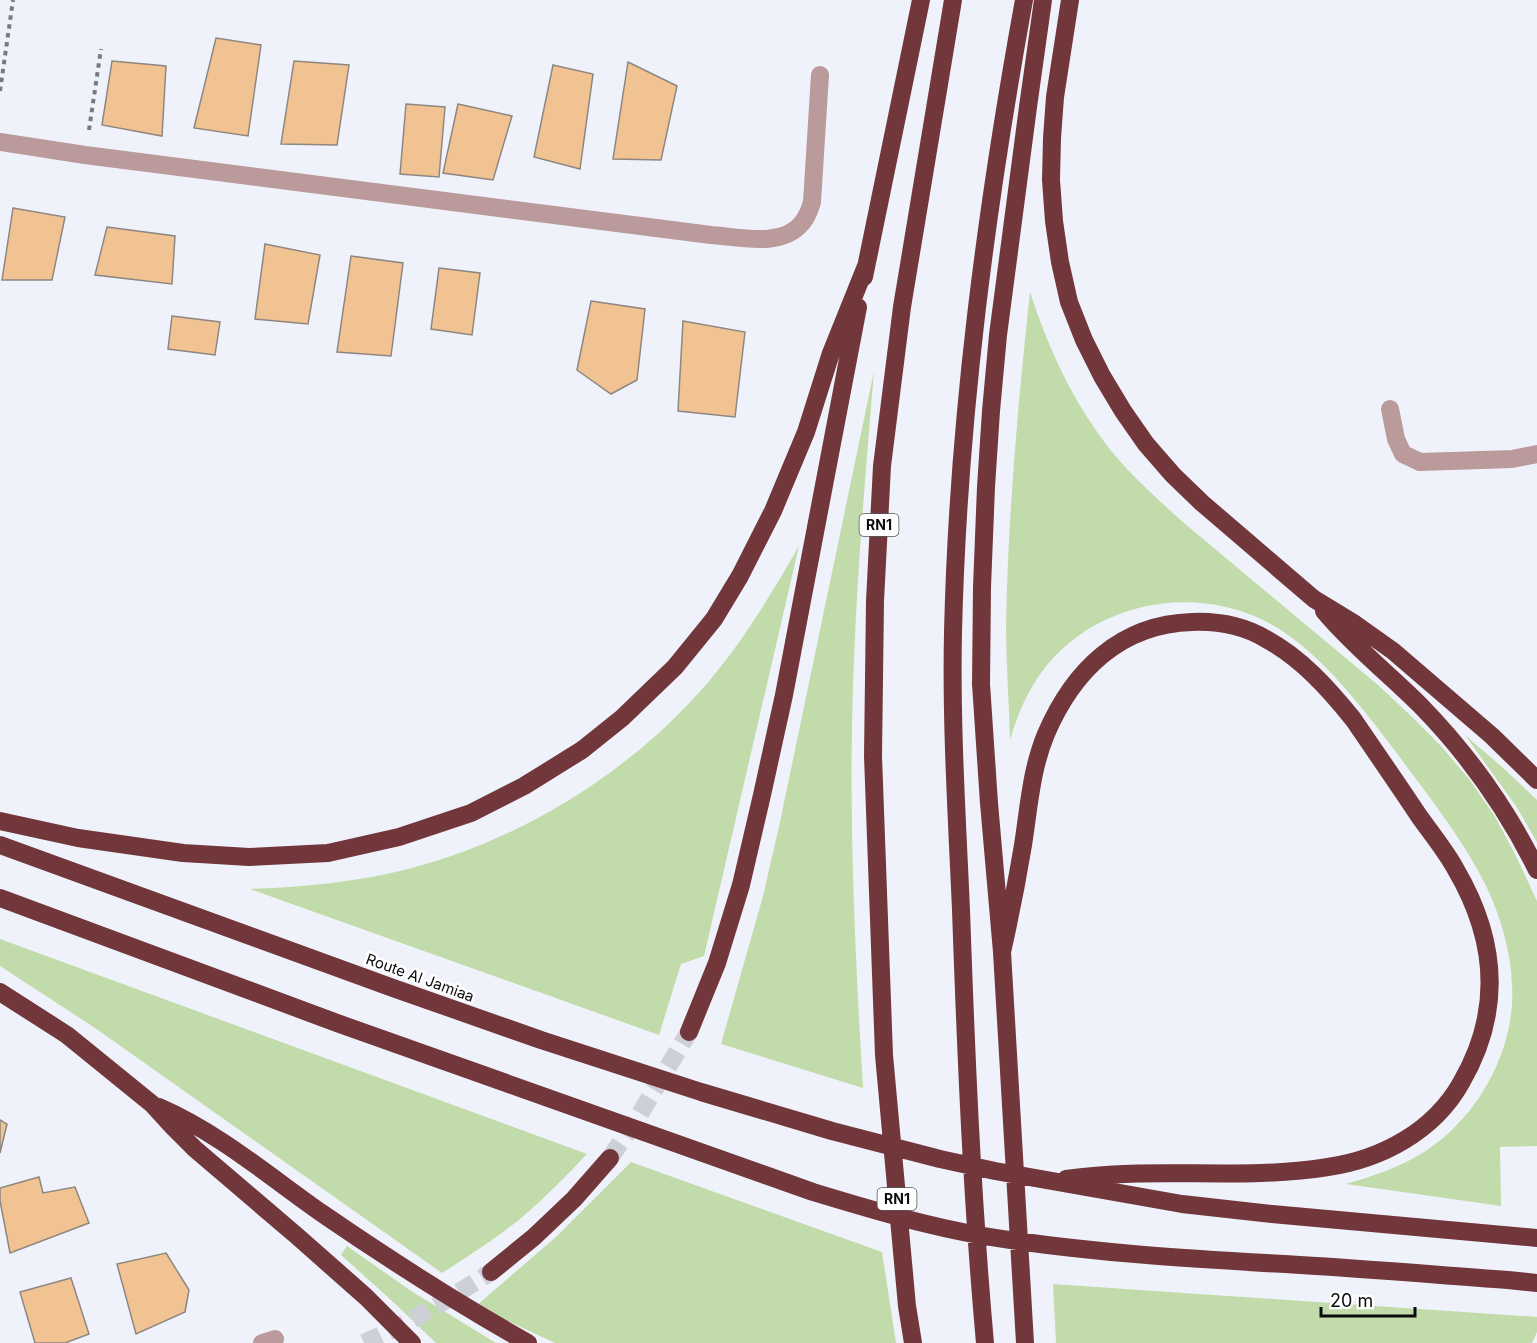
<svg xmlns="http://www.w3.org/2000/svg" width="1537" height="1343" viewBox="0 0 1537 1343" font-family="Inter,sans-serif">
<rect width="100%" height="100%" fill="#f0f2fb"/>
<path fill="#c1dcaa" d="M 1030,292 C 1051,356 1080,418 1127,469 C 1145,488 1164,505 1184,523 L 1378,685 L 1410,715 L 1441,746 L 1469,779 L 1494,815 L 1515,854 L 1537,901 L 1537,1146 L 1500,1147 L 1501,1206 L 1346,1184 C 1373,1176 1401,1167 1424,1152 C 1478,1118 1516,1049 1512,985 C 1511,953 1501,917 1487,888 C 1465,842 1432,801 1402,760 C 1366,713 1319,648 1265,621 C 1189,583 1091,604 1041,673 C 1026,694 1017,716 1010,740 C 1009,702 1006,664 1006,626 C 1008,514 1018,403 1030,292 Z
M 874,371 C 864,490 854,609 852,729 C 850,849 856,968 863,1088 L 721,1044 L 763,896 L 780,822 Z
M 799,546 L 704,956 L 681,964 L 659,1035 L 250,889 C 303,887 356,882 408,869 C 503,844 588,797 661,731 C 679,714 698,695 714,675 C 747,635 773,591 799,546 Z
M 1465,735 L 1501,766 L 1537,800 L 1537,842 L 1516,806 Z
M 0,939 L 587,1154 C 566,1176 544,1199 520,1219 C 495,1239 469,1256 442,1273 L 95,1028 L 0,966 Z
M 631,1162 L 882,1252 L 896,1343 L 555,1343 L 476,1306 L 557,1236 Z
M 347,1246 L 411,1291 L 496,1343 L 436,1343 L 391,1300 L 341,1255 Z
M 1053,1284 L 1537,1317 L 1537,1332 L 1532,1343 L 1056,1343 Z"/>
<path fill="#f1c392" stroke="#8e8781" stroke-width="1.5" d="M 216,38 L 261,45 L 248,136 L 194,128 Z
M 112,61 L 166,66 L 162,136 L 102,125 Z
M 294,61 L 349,65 L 337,145 L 281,144 Z
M 628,62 L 677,86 L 661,160 L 613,159 Z
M 553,65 L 593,74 L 580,169 L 534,157 Z
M 406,104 L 445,107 L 439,177 L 400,174 Z
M 458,104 L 512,116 L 493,180 L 443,173 Z
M 13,208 L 65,217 L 52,280 L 2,280 Z
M 107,227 L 175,236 L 172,284 L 95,275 Z
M 265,244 L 320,255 L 308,324 L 255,319 Z
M 351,256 L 403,263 L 391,356 L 337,352 Z
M 439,268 L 480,273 L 472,335 L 431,329 Z
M 591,301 L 645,309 L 637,380 L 611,394 L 577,370 Z
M 172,316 L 220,322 L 215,355 L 168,349 Z
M 683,321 L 745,332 L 735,417 L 678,411 Z
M 0,1120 L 7,1124 L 0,1153 Z
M 39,1177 L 43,1193 L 75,1187 L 89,1223 L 10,1253 L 0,1201 L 0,1188 Z
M 166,1253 L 189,1290 L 185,1312 L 136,1334 L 117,1264 Z
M 71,1278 L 89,1334 L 65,1343 L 35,1343 L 20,1292 Z"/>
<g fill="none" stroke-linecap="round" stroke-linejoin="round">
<path stroke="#ced0d8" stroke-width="18" stroke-dasharray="18 9" stroke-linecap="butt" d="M 610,1158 L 638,1117 L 689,1032
M 364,1343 C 409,1323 449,1299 491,1272"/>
<path stroke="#797a80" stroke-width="4" stroke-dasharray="4.5 4.5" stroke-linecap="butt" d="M 0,91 L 13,0
M 89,130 L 101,49"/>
<path stroke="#ba9a9b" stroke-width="18" d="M 0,142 L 85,155 L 711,235 C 739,237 782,248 802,223 C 807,217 810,209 812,202 L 820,75
M 1390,409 L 1396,439 L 1403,454 L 1420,462 L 1512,459 L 1537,454
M 262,1343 L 275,1339"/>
<path stroke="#71373b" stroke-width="18" d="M 1070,0 L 1055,97 L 1052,138 L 1051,180 L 1054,221 L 1060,262 L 1069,302 L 1084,340 L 1102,376 L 1123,411 L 1146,444 L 1173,475 L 1202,503 L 1314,599 L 1355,624 L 1393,651 L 1492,736 L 1537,780
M 864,277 L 921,0
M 1324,611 C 1353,646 1388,673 1420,705 C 1468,754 1507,809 1537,870
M 0,821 L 78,838 L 183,853 L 249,857 L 328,853 L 399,837 L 471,813 L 524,786 L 582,750 L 622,718 L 675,667 L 714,619 L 740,576 L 773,511 L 806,432 L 831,353 L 866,266
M 0,845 L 393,988 L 541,1040 L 701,1092 L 832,1131 L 940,1159 L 995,1171 L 1182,1204 L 1272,1214 L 1537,1238
M 0,898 L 337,1023 L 813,1192 C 869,1209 926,1226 984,1236 C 1088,1253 1194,1259 1300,1265 C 1369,1269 1438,1275 1508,1280 L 1537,1283
M 1002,952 C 1010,917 1017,881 1023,845 C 1029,807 1031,770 1046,734 C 1073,671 1120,624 1192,622 C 1217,621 1244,626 1266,639 C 1301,658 1328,688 1353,719 C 1375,751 1397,783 1419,816 C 1431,833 1445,850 1455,868 C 1497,939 1503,1011 1461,1083 C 1434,1131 1382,1159 1328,1167 C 1241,1181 1153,1166 1066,1179
M 0,992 L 67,1035 L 152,1104 L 173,1127 L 195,1149 L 297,1236 L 366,1297 L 412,1343
M 689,1032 L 717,963 L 741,885 L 762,795 L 784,695 L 858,307
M 159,1107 C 219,1133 270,1177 323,1214 C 390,1260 457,1303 528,1343
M 491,1272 L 534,1237 L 574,1199 L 610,1158
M 913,1343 L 907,1306 L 884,1055 L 873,756 L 875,601 L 882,466 L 902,307 L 953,0
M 985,1343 C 972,1199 966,1054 961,910 C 957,818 951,725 953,632 C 958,420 986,209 1024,0
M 1025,1343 L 1002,952 L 989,803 L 981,684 L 982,587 L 986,487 L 991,411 L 998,335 L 1028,107 L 1043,0"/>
</g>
<g text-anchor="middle" stroke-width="5" stroke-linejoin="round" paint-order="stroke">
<g fill="#fff" stroke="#565658" stroke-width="1.5">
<rect x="859.5" y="514" width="39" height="22" rx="4.5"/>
<rect x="877.5" y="1188" width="39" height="22" rx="4.5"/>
</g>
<g font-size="14" font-weight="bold" fill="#0d0d10">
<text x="879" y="530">RN1</text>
<text x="897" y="1204">RN1</text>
</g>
<g font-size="15" fill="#0d0d10" stroke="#fff">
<text transform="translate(420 978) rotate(20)" y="5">Route Al Jamiaa</text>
</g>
</g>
<path d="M1321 1307v9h94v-9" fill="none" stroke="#0d0d10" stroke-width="3"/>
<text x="1330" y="1307" font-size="18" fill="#0d0d10" stroke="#ffffff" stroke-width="4.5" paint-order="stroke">20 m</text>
</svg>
